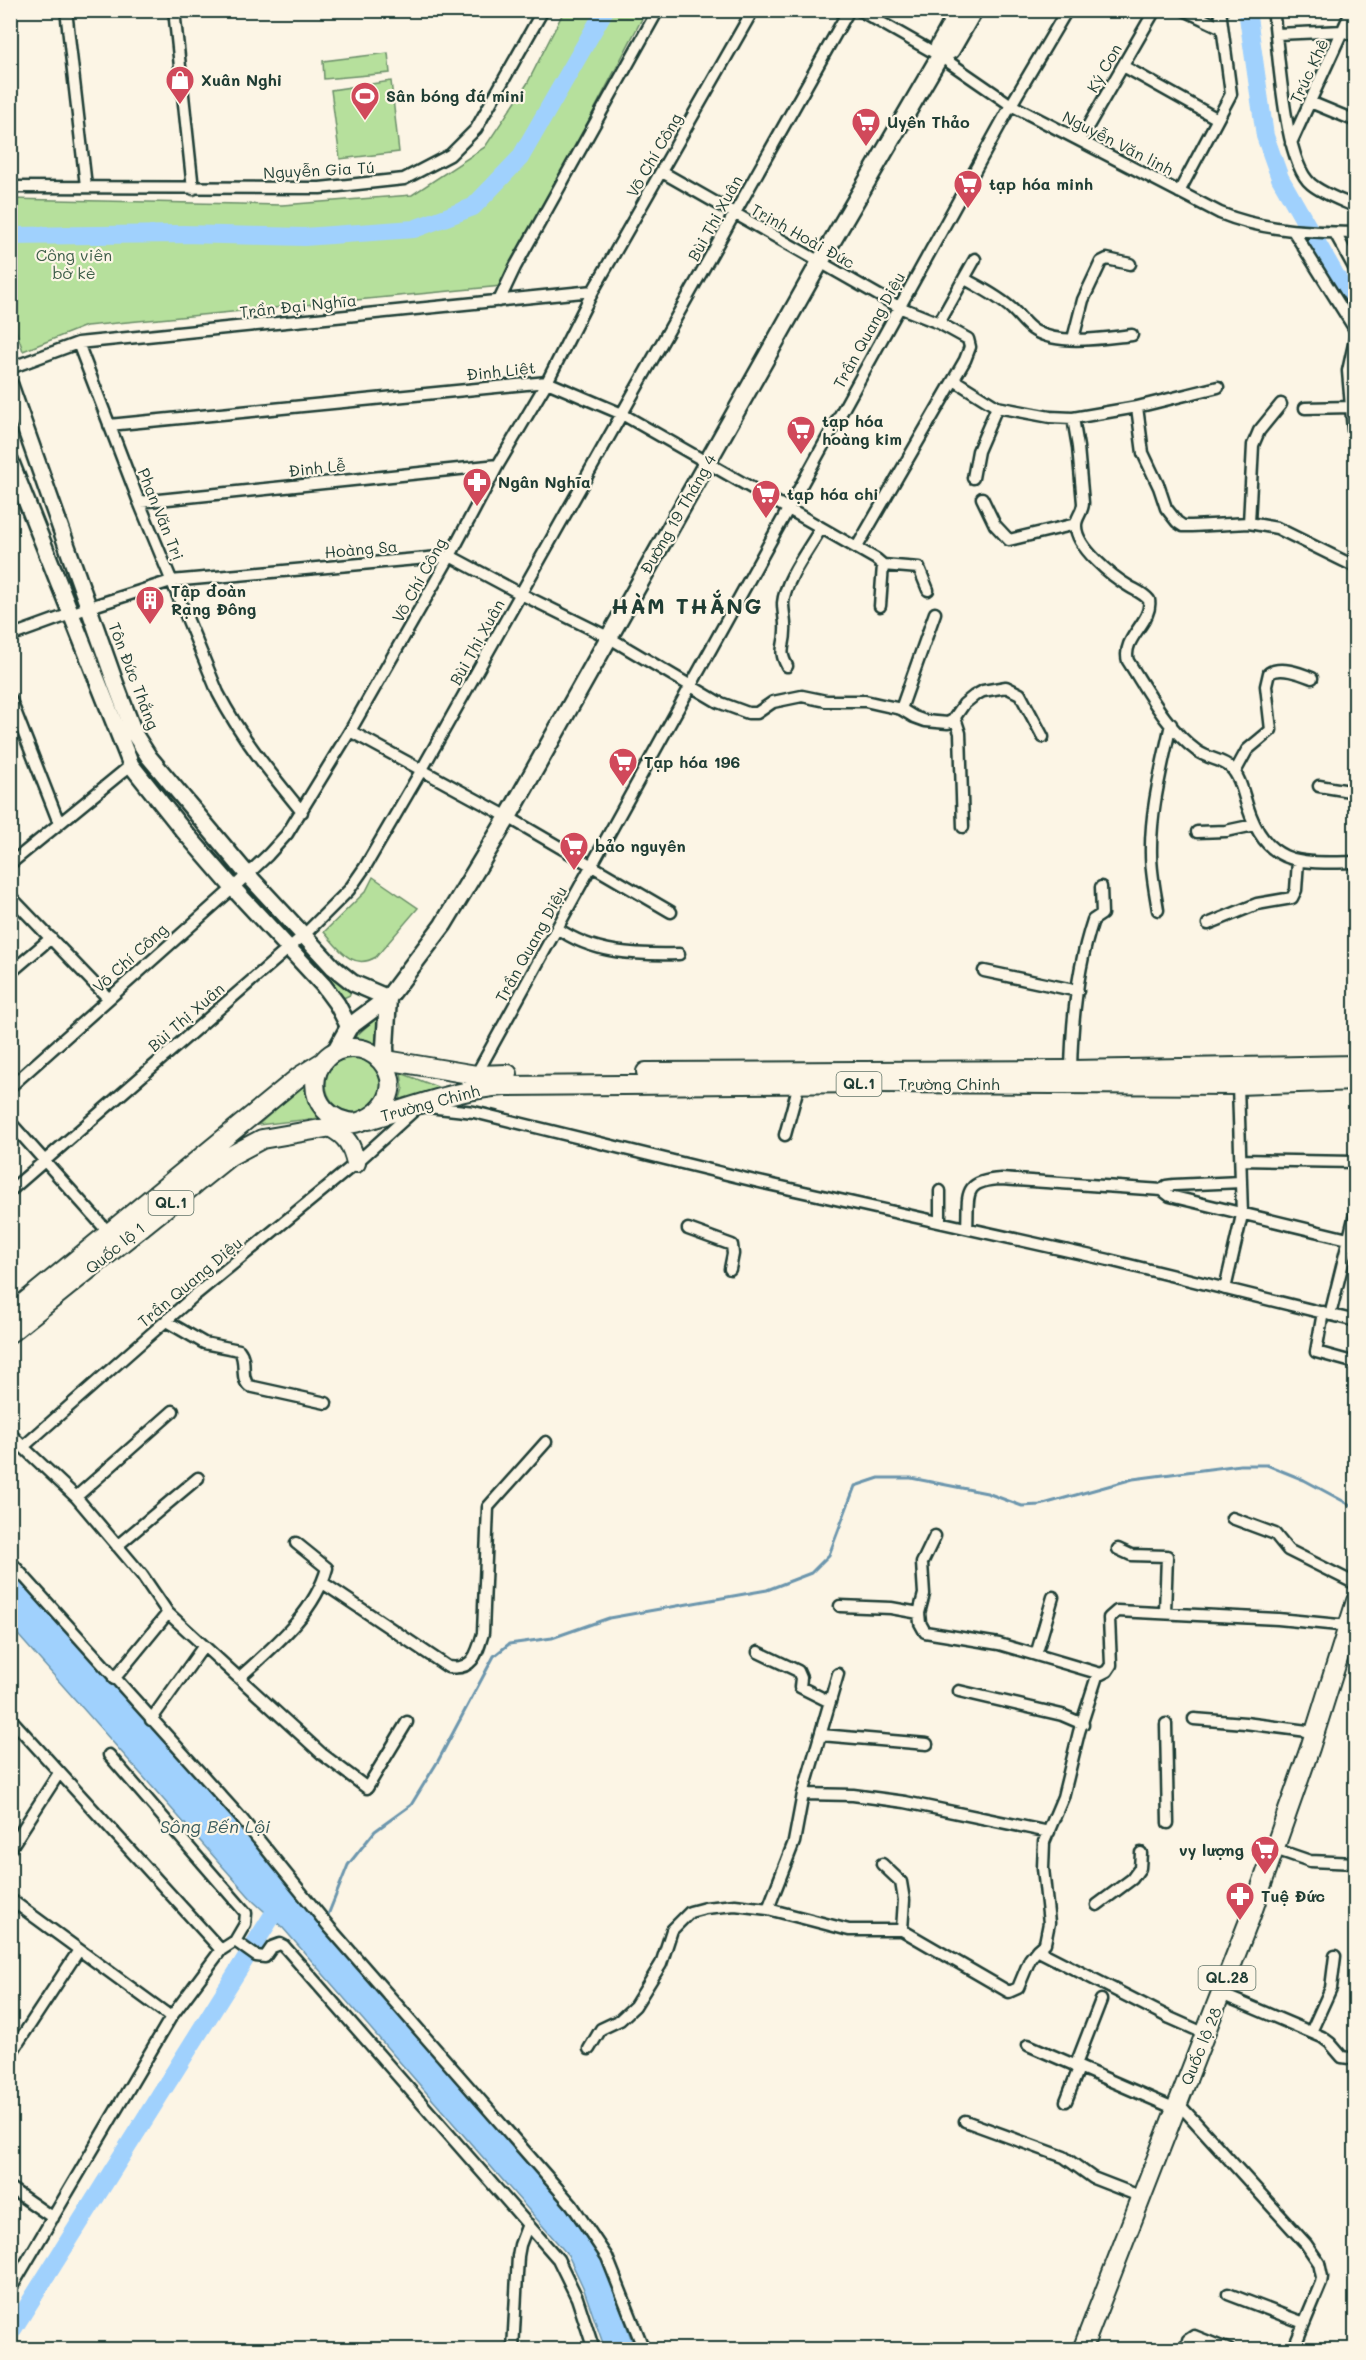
<svg xmlns="http://www.w3.org/2000/svg" width="1366" height="2360" viewBox="0 0 1366 2360" font-family="Mali,sans-serif">
<rect width="100%" height="100%" fill="#fcf5e5"/>
<filter id="ink" filterUnits="userSpaceOnUse"><feTurbulence type="fractalNoise" baseFrequency=".0167" numOctaves="2"/><feDisplacementMap in="SourceGraphic" scale="12" xChannelSelector="R" yChannelSelector="G"/><feConvolveMatrix kernelMatrix="1 2 1 2 8 2 1 2 1" color-interpolation-filters="sRGB"/></filter>
<g filter="url(#ink)">
<path fill="#b6e09c" stroke="#6a8e68" stroke-width="1.5" d="M 564,11 L 646,11 L 502,286 L 86,326 L 23,351 L 11,315 L 10,199 L 282,205 L 412,195 L 485,147 L 527,84 Z
M 388,53 L 390,73 L 324,79 L 323,61 Z
M 391,81 L 399,152 L 340,159 L 331,90 Z
M 373,877 L 418,908 L 376,957 C 352,971 339,949 324,932 L 366,891 Z
M 311,954 L 350,991 L 350,995 L 341,999 L 308,957 Z
M 379,1015 L 379,1046 L 354,1038 Z
M326 1084a28 28 0 1 1 56 0a28 28 0 1 1-56 0Z
M 401,1073 L 440,1088 L 399,1102 L 403,1088 Z
M 303,1085 L 307,1098 L 320,1118 L 258,1125 Z"/>
<path fill="#a0d1fd" stroke="#6c96ad" stroke-width="1.5" d="M 10,1569 L 243,1827 L 323,1926 L 583,2227 C 609,2265 619,2307 635,2349 L 605,2349 L 583,2287 L 568,2255 L 283,1928 L 254,1902 L 11,1627 Z"/>
<g fill="none" stroke-linecap="round" stroke-linejoin="round">
<path stroke="#6c96ad" stroke-width="3" d="M 326,1920 L 348,1865 L 375,1831 L 411,1805 L 438,1761 L 494,1656 L 509,1644 L 552,1638 L 609,1618 L 767,1590 L 811,1573 L 829,1555 L 855,1486 L 879,1478 L 911,1478 L 987,1493 L 1022,1506 L 1040,1505 L 1133,1479 L 1240,1465 L 1267,1465 L 1304,1480 L 1356,1508"/>
<path stroke="#a0d1fd" stroke-width="18" d="M 1247,10 L 1265,136 L 1280,178 L 1356,311
M 10,236 L 183,234 L 304,237 L 414,229 L 473,207 L 520,158 L 605,10
M 10,2334 L 279,1905 L 273,1899"/>
<g stroke="#1f3d34" stroke-width="15">
<path id="street" d="M 66,10 L 86,186
M 174,10 L 193,189
M 859,10 L 940,56 L 1011,105 L 1220,213 C 1264,231 1308,232 1356,233
M 1184,10 L 1222,28
M 1273,10 C 1279,48 1283,161 1311,184 C 1323,194 1341,200 1356,207
M 1277,34 L 1344,31 L 1356,37
M 1123,66 L 1216,118
M 1310,102 L 1356,121
M 1080,140 L 1155,10
M 1291,143 L 1352,10
M 662,172 L 899,307 L 939,323 L 968,339 L 970,347 L 965,360 L 857,547
M 10,187 L 320,188 L 404,179 L 450,155 L 476,129 L 543,10
M 1179,192 L 1231,94 L 1220,10
M 1294,232 L 1356,331
M 1335,233 L 1356,271
M 965,279 C 981,288 998,296 1012,309 C 1020,316 1026,326 1035,331 C 1061,346 1104,338 1132,335
M 499,301 L 515,267 L 658,10
M 939,323 L 975,259
M 1356,335 L 1348,371 L 1353,430 L 1356,438
M 1073,339 L 1083,300 L 1101,262 L 1107,259 L 1130,264
M 78,343 L 139,502 L 218,693 C 240,736 271,774 302,812
M 10,368 L 78,343 L 593,291
M 954,380 L 997,407 L 1050,417 L 1073,418 L 1137,407 L 1218,387
M 1137,407 L 1143,453 L 1159,487 L 1166,508 L 1177,522 L 1183,526 L 1192,526 L 1249,523 L 1277,528 L 1356,567
M 1305,408 L 1352,407
M 1073,418 L 1078,447 L 1083,503 C 1083,512 1076,517 1076,525 C 1075,547 1113,577 1130,587 C 1137,591 1143,593 1149,600 C 1153,622 1121,638 1128,661 C 1148,692 1167,729 1197,751 C 1208,759 1221,759 1230,767 C 1240,776 1243,793 1247,805 C 1267,867 1299,863 1356,862
M 109,425 L 547,382 L 622,414 L 876,559 L 883,565 L 880,606
M 973,478 L 978,451 L 997,407
M 982,498 L 995,525 L 1009,540 L 1076,524
M 139,502 L 498,465
M 1249,523 L 1253,445 L 1259,431 L 1281,404
M 883,565 L 919,568 L 928,590
M 10,636 L 90,607 L 171,581 L 450,556 L 521,594 L 608,637 L 718,702 L 748,713 L 757,713 L 773,702 L 802,696 L 826,701 L 865,701 L 878,704 L 901,709 L 914,717 L 925,721 L 948,723 L 953,720 L 964,704 L 974,696 L 983,691 L 1006,687 L 1020,694 L 1043,737
M 787,666 C 778,649 785,648 785,631 C 786,622 783,613 783,603 C 785,580 809,549 821,528
M 10,698 L 59,823
M 901,709 L 935,613
M 955,718 L 960,733 L 963,827
M 350,731 L 508,817 L 671,912
M 1235,772 L 1247,750 L 1271,730 L 1266,686 L 1269,673 C 1281,666 1299,673 1312,678
M 1319,786 L 1356,792
M 1197,832 L 1226,831 L 1254,825
M 10,864 L 131,765
M 10,896 L 108,998
M 1158,910 C 1155,891 1151,873 1151,854 C 1150,810 1162,767 1171,724
M 1208,924 L 1257,904 L 1292,898 L 1296,890 L 1298,861
M 557,928 C 593,954 636,955 679,954
M 984,971 L 1078,991
M 10,973 L 51,938
M 1071,1070 C 1072,1020 1077,968 1093,920 L 1102,914 L 1101,887
M 476,1075 L 1011,105 L 1067,10
M 10,1087 L 233,888 L 268,855 L 287,834 L 350,731 L 450,556 L 498,465 L 547,382 L 593,291 L 753,10
M 10,1122 L 109,1233
M 785,1135 L 799,1084
M 1241,1160 L 1356,1162
M 1162,1190 L 1166,1186 L 1174,1185 L 1241,1182
M 10,1191 L 304,935 L 349,890 L 365,867 L 421,771 L 849,10
M 940,1222 L 940,1191
M 967,1228 C 969,1196 961,1181 1001,1179 L 1162,1190 L 1170,1196 L 1348,1239
M 688,1229 L 732,1245 L 733,1254 L 730,1269
M 1225,1289 L 1242,1215 L 1238,1085
M 1323,1312 L 1316,1352 L 1356,1363
M 1330,1315 L 1356,1210
M 166,1321 L 204,1343 L 239,1350 C 248,1361 239,1377 249,1386 L 326,1403
M 10,1433 L 23,1447 L 194,1296 L 356,1163 L 419,1106 L 474,1112 L 755,1181 L 1109,1260 L 1356,1321
M 23,1447 L 76,1497 L 142,1575 L 168,1613 L 322,1754 L 367,1788 L 407,1722
M 76,1497 L 173,1411
M 1232,1518 L 1275,1534 L 1288,1550 L 1356,1584
M 935,1536 L 922,1563 L 924,1594 L 919,1613 L 920,1623 L 925,1632 L 999,1644 L 1101,1674 L 1107,1671 L 1111,1665 L 1109,1618 L 1117,1611 L 1278,1619 L 1349,1626
M 117,1546 L 198,1478
M 1118,1549 L 1131,1555 L 1167,1556 L 1165,1612
M 10,1561 L 241,1818 L 330,1928 L 572,2205 L 607,2257 L 644,2350
M 323,1583 L 448,1667 C 473,1671 477,1654 483,1633 L 488,1507 L 546,1442
M 840,1606 L 891,1608 L 919,1613
M 758,1652 L 798,1671 L 801,1678 L 800,1687 L 830,1702
M 1036,1655 L 1053,1597
M 240,1677 C 273,1647 315,1613 327,1568 L 296,1543
M 114,1679 L 168,1613
M 959,1691 L 1062,1715 L 1083,1724
M 10,1718 L 221,1950
M 1194,1719 L 1245,1723 L 1315,1732
M 151,1720 L 203,1647
M 1166,1724 L 1168,1823
M 821,1735 L 927,1744
M 109,1755 L 246,1913 L 245,1924 L 235,1941
M 803,1794 L 853,1795 L 905,1802 L 1049,1832
M 10,1849 L 59,1773
M 1275,1849 L 1310,1861 L 1356,1863
M 882,1864 L 901,1882 L 904,1900 L 902,1930
M 10,1899 L 171,2017
M 1097,1905 L 1132,1879 L 1140,1868 L 1141,1853
M 768,1909 L 794,1842 L 803,1794 L 838,1674
M 1037,1950 L 1045,1943 L 1049,1923 L 1043,1868 L 1044,1842 L 1063,1797 L 1079,1732 L 1098,1673
M 1221,1994 L 1322,2037 L 1330,2043 L 1342,2057 L 1356,2059
M 1311,2032 L 1331,1988 L 1335,1956
M 1028,2045 L 1176,2109
M 589,2049 L 601,2029 L 620,2020 L 635,2006 L 661,1964 L 672,1930 L 690,1912 L 705,1908 L 735,1905 L 768,1909 L 849,1930 L 902,1930 L 1009,1992 L 1018,1988 L 1030,1959 L 1037,1950 L 1170,2018 L 1206,2034
M 10,2055 L 79,1950
M 1075,2067 L 1101,2000
M 1066,2101 L 1079,2068
M 1178,2103 L 1306,2244 L 1319,2263 L 1322,2277 L 1321,2283 L 1293,2350
M 965,2121 L 1064,2157 L 1093,2178 L 1142,2197
M 10,2188 L 53,2218
M 10,2290 L 171,2017 L 221,1950 L 235,1941 L 256,1956 L 265,1957 L 272,1947 L 280,1944 L 284,1946 L 558,2259 L 577,2298 L 594,2350
M 1228,2294 L 1304,2323
M 513,2350 L 518,2256 L 520,2245 L 528,2224
M 1186,2350 L 1188,2340 L 1194,2336 L 1229,2350"/>
</g>
<g stroke="#1f3d34" stroke-width="20">
<path id="secondary" d="M 10,385 L 116,685 L 135,735 L 149,757 L 247,874 L 333,967 L 353,983 L 388,998
M 10,460 L 131,765 L 182,829 L 233,888 L 323,985 L 337,1004 L 349,1027"/>
</g>
<g stroke="#1f3d34" stroke-width="21">
<path id="primary" d="M 940,56 L 939,46 L 959,10
M 335,1052 L 349,1027 L 388,998 L 443,925 L 508,817 L 820,262 L 940,56 L 951,50 L 974,10
M 386,1069 L 385,1047 L 388,998"/>
</g>
<g stroke="#1f3d34" stroke-width="22">
<path id="highway" d="M 380,1059 L 476,1075 L 508,1074
M 646,1072 L 1071,1070 L 1356,1065
M 368,1120 C 414,1107 457,1089 505,1086 L 872,1083 L 1238,1085 L 1356,1081
M 331,1128 C 347,1136 352,1146 356,1163
M 10,1314 L 300,1076 L 324,1061
M 10,1333 L 230,1156 L 262,1139 L 355,1123 C 384,1116 403,1087 381,1061 C 373,1052 363,1048 352,1048 C 306,1048 299,1118 355,1123
M 1082,2350 L 1250,1918 L 1310,1748 L 1356,1601"/>
</g>
<use href="#street" stroke="#fcf5e5" stroke-width="10"/>
<use href="#secondary" stroke="#fcf5e5" stroke-width="15"/>
<use href="#primary" stroke="#fcf5e5" stroke-width="16"/>
<use href="#highway" stroke="#fcf5e5" stroke-width="18"/>
</g>
</g>
<defs>
<g id="shop-pin" transform="scale(1.5)"><path d="M0 17L-7.5 6A9.5 9.5 0 1 1 7.5 6Z" fill="#d1495b" stroke="#fcf5e5"/><path d="M-5-2.5h2.3a2.7 3.5 0 0 1 5.4 0H5L5.5 6h-11ZM-1.5-2.5h3a1.5 2.3 0 0 0-3 0Z" fill="#fff"/></g>
<g id="stadium-pin" transform="scale(1.5)"><path d="M0 17L-7.5 6A9.5 9.5 0 1 1 7.5 6Z" fill="#d1495b" stroke="#fcf5e5"/><path d="M0-5a6.5 5 0 1 0 0 10a6.5 5 0 1 0 0-10ZM-3.5-1.8h7v3.6h-7Z" fill="#fff"/></g>
<g id="supermarket-pin" transform="scale(1.5)"><path d="M0 17L-7.5 6A9.5 9.5 0 1 1 7.5 6Z" fill="#d1495b" stroke="#fcf5e5"/><path d="M-6-5.5h2.5l.6 2H6L4.5 2H-2.5L-4.4-4H-6ZM-1.5 3.2a1.3 1.3 0 1 0 .1 0ZM3 3.2a1.3 1.3 0 1 0 .1 0Z" fill="#fff"/></g>
<g id="pharmacy-pin" transform="scale(1.5)"><path d="M0 17L-7.5 6A9.5 9.5 0 1 1 7.5 6Z" fill="#d1495b" stroke="#fcf5e5"/><path d="M-2-6h4v4h4v4h-4v4h-4v-4h-4v-4h4Z" fill="#fff"/></g>
<g id="building-pin" transform="scale(1.5)"><path d="M0 17L-7.5 6A9.5 9.5 0 1 1 7.5 6Z" fill="#d1495b" stroke="#fcf5e5"/><path d="M-4-6H4V6H1V3H-1V6H-4ZM-2.5-4.3h1.7v1.8h-1.7ZM.8-4.3h1.7v1.8H.8ZM-2.5-1h1.7V.8h-1.7ZM.8-1h1.7V.8H.8Z" fill="#fff"/></g>
</defs>
<g fill-rule="evenodd">
<use href="#shop-pin" x="180" y="80"/>
<use href="#stadium-pin" x="365" y="96"/>
<use href="#supermarket-pin" x="866" y="122"/>
<use href="#supermarket-pin" x="968" y="184"/>
<use href="#supermarket-pin" x="801" y="430"/>
<use href="#pharmacy-pin" x="477" y="482"/>
<use href="#supermarket-pin" x="766" y="494"/>
<use href="#building-pin" x="150" y="600"/>
<use href="#supermarket-pin" x="623" y="762"/>
<use href="#supermarket-pin" x="574" y="846"/>
<use href="#supermarket-pin" x="1265" y="1850"/>
<use href="#pharmacy-pin" x="1240" y="1896"/>
</g>
<g text-anchor="middle" stroke-width="4.5" stroke-linejoin="round" paint-order="stroke">
<g fill="#fcf5e5" stroke="#617469" stroke-width="1.5">
<rect x="836.5" y="1072" width="45" height="24" rx="4.5"/>
<rect x="148.5" y="1191" width="45" height="24" rx="4.5"/>
<rect x="1198.5" y="1966" width="57" height="24" rx="4.5"/>
</g>
<g font-size="15" font-weight="bold" fill="#1f3d34">
<text x="859" y="1089">QL.1</text>
<text x="171" y="1208">QL.1</text>
<text x="1227" y="1983">QL.28</text>
</g>
<g font-size="16" fill="#1f3d34" stroke="#fcf5e5">
<text transform="translate(1104 68) rotate(-60)" y="6">Ký Con</text>
<text transform="translate(1309 71) rotate(-65)" y="6">Trúc Khê</text>
<text transform="translate(1118 143) rotate(27)" y="6">Nguyễn Văn linh</text>
<text transform="translate(654 155) rotate(-60)" y="6">Võ Chí Công</text>
<text transform="translate(319 170) rotate(-3)" y="6">Nguyễn Gia Tú</text>
<text transform="translate(715 218) rotate(-61)" y="6">Bùi Thị Xuân</text>
<text transform="translate(803 236) rotate(29)" y="6">Trịnh Hoài Đức</text>
<text transform="translate(298 306) rotate(-6)" y="6">Trần Đại Nghĩa</text>
<text transform="translate(869 330) rotate(-61)" y="6">Trần Quang Diệu</text>
<text transform="translate(501 371) rotate(-6)" y="6">Đinh Liệt</text>
<text transform="translate(317 468) rotate(-6)" y="6">Đinh Lễ</text>
<text transform="translate(161 514) rotate(68)" y="6">Phan Văn Trị</text>
<text transform="translate(678 514) rotate(-60)" y="6">Đường 19 Tháng 4</text>
<text transform="translate(361 549) rotate(-5)" y="6">Hoàng Sa</text>
<text transform="translate(419 580) rotate(-61)" y="6">Võ Chí Công</text>
<text transform="translate(477 642) rotate(-61)" y="6">Bùi Thị Xuân</text>
<text transform="translate(134 676) rotate(69)" y="6">Tôn Đức Thắng</text>
<text transform="translate(531 944) rotate(-61)" y="6">Trần Quang Diệu</text>
<text transform="translate(130 958) rotate(-42)" y="6">Võ Chí Công</text>
<text transform="translate(186 1017) rotate(-41)" y="6">Bùi Thị Xuân</text>
<text x="949" y="1090">Trường Chinh</text>
<text transform="translate(430 1103) rotate(-15)" y="6">Trường Chinh</text>
<text transform="translate(115 1248) rotate(-39)" y="6">Quốc lộ 1</text>
<text transform="translate(190 1282) rotate(-40)" y="6">Trần Quang Diệu</text>
<text transform="translate(1201 2046) rotate(-68)" y="6">Quốc lộ 28</text>
</g>
<g font-size="16" font-weight="bold" fill="#1f3d34" stroke="#fcf5e5" text-anchor="start">
<text x="201" y="86">Xuân Nghi</text>
<text x="386" y="102">Sân bóng đá mini</text>
<text x="887" y="128">Uyên Thảo</text>
<text x="989" y="190">tạp hóa minh</text>
<text x="822" y="427">tạp hóa<tspan x="822" dy="18">hoàng kim</tspan></text>
<text x="498" y="488">Ngân Nghĩa</text>
<text x="787" y="500">tạp hóa chi</text>
<text x="171" y="597">Tập đoàn<tspan x="171" dy="18">Rạng Đông</tspan></text>
<text x="644" y="768">Tạp hóa 196</text>
<text x="595" y="852">bảo nguyên</text>
<text x="1244" y="1856" text-anchor="end">vy lượng</text>
<text x="1261" y="1902">Tuệ Đức</text>
</g>
<g font-size="16" fill="#3d5e49" stroke="#fcf5e5">
<text x="74" y="261">Công viên<tspan x="74" dy="18">bờ kè</tspan></text>
</g>
<g font-size="18" font-style="italic" fill="#395b5c" stroke="#fcf5e5">
<text x="215" y="1833">Sông Bến Lội</text>
</g>
<g font-size="22" font-weight="bold" letter-spacing="1.5" fill="#1f3d34" stroke="#fcf5e5">
<text x="687" y="614">HÀM THẮNG</text>
</g>
</g>
<rect width="1366" height="2360" fill="none" stroke="#fcf5e5" stroke-width="36"/>
<rect x="18" y="18" width="1330" height="2324" fill="none" stroke="#1f3d34" stroke-width="2" filter="url(#ink)"/>
</svg>
